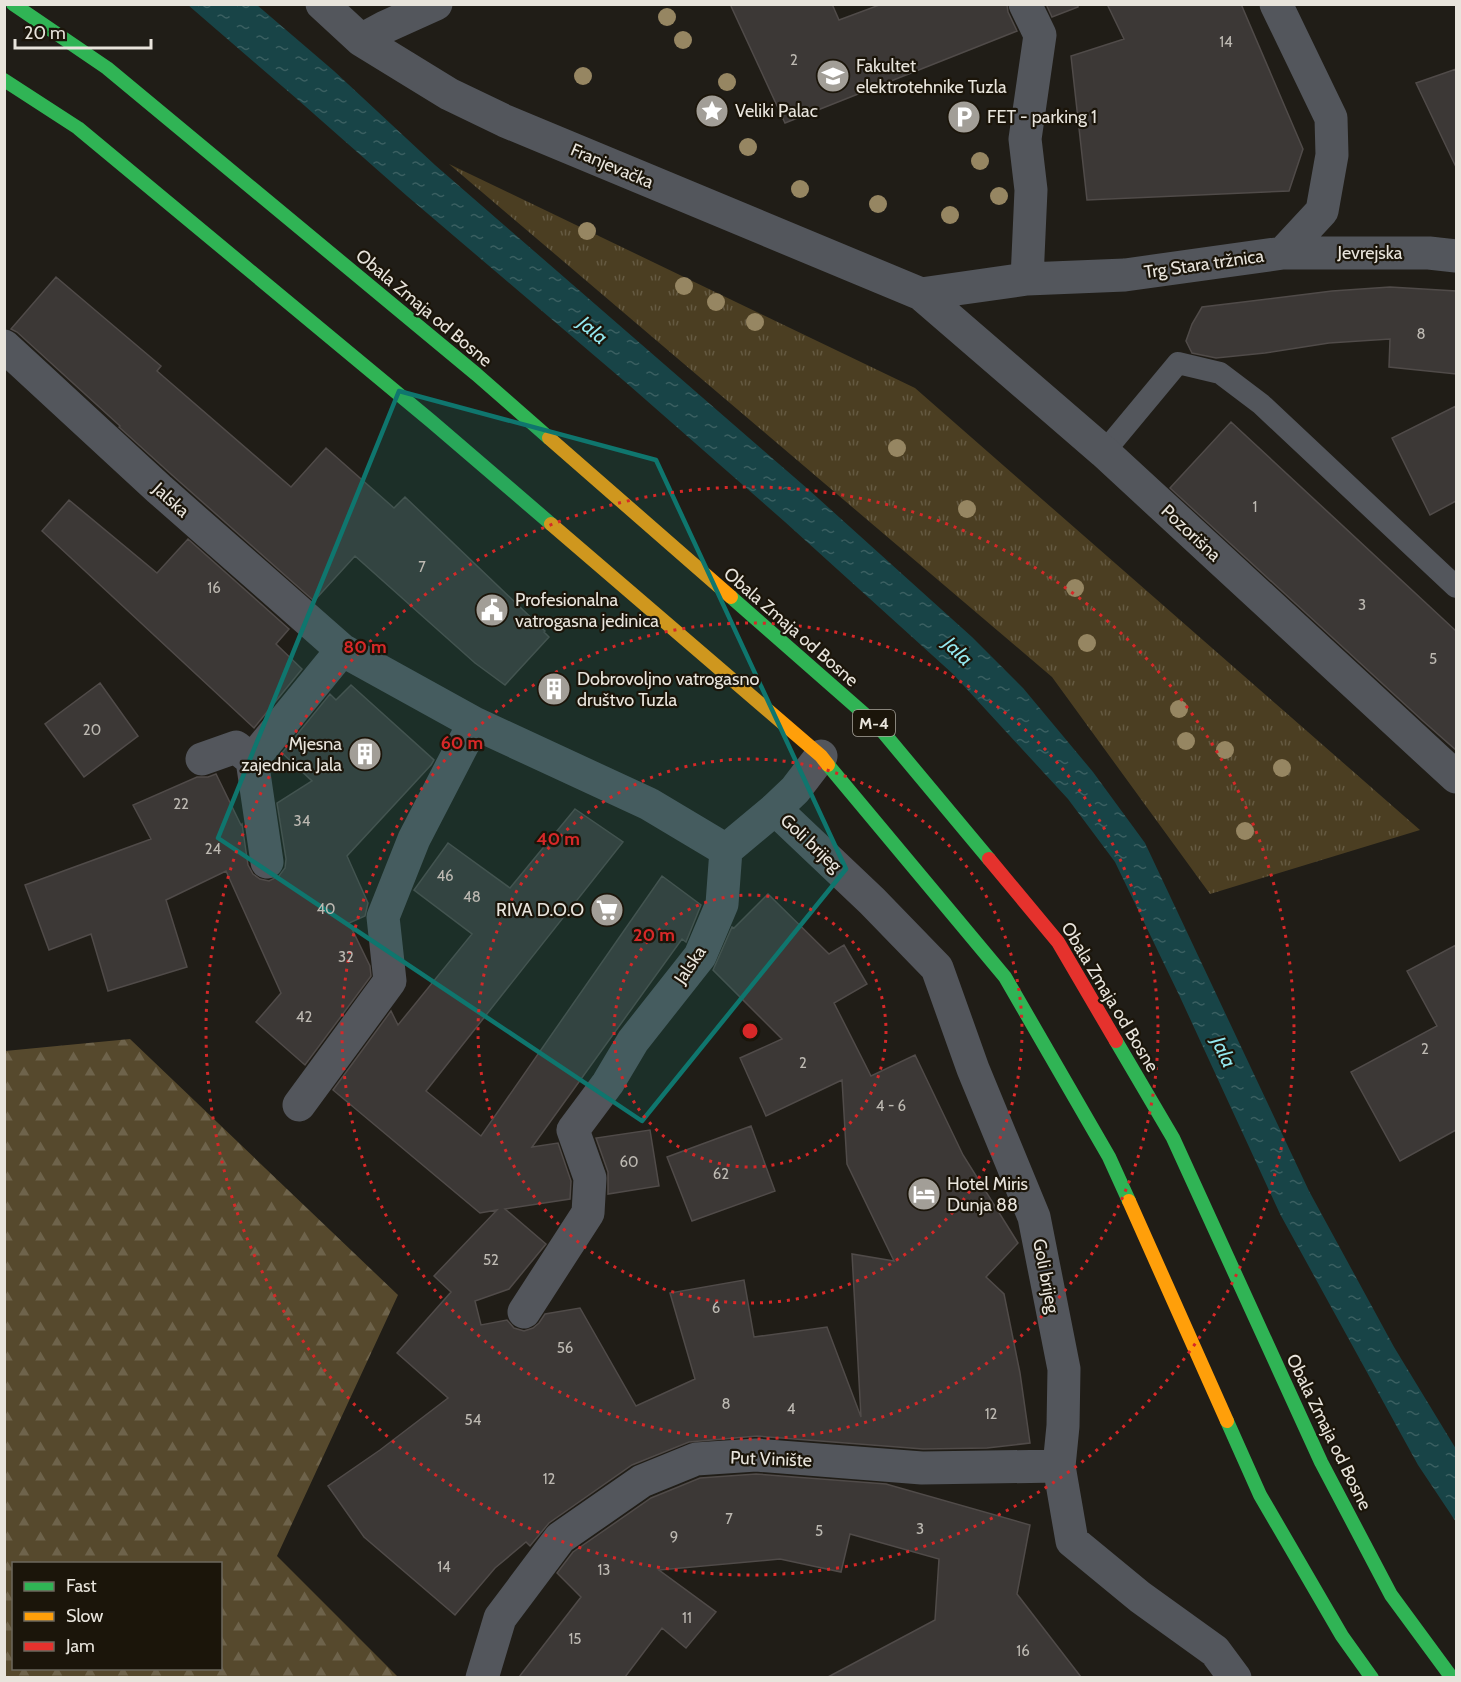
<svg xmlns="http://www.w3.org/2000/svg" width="1461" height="1682" viewBox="0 0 1461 1682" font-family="Cabin,sans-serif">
<defs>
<pattern id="grass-tufts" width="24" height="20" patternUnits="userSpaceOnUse" patternTransform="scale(1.5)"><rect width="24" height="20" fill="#4b3e22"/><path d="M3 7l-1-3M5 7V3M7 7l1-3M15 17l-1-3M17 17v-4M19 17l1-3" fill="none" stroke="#655a42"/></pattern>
<pattern id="forest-firs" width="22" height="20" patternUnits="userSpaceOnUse" patternTransform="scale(1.5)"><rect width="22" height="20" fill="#56492d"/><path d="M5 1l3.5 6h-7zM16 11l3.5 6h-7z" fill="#6e634b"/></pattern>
<pattern id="water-ripples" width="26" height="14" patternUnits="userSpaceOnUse" patternTransform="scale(1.5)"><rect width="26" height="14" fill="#184447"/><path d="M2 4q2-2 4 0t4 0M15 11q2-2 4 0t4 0" fill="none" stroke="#3a5f61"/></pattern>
</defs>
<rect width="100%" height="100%" fill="#201d17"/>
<path fill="url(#grass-tufts)" d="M 449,164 L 915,388 L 1420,830 L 1210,894 L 1052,677 Z"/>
<path fill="url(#forest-firs)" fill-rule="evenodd" d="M 130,1039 L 398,1295 L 277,1556 L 398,1677 L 5,1677 L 5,1051 ZM 14,1564 L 220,1564 L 220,1668 L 14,1668 Z"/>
<path fill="url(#water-ripples)" d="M 188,5 L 257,5 L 334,71 L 435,165 L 809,490 L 972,637 L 1023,688 L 1093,772 L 1145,843 L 1309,1191 L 1394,1347 L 1456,1449 L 1456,1522 L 1418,1465 L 1280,1214 L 1180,997 L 1115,862 L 1068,799 L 953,674 L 785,522 L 630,386 L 407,196 L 297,99 Z"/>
<path fill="#3c3836" stroke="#504b49" stroke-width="1.5" d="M 730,4 L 832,4 L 839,20 L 882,4 L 1007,4 L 1008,12 L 1017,31 L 785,123 Z
M 1046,4 L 1078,4 L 1078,7 L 1052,17 Z
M 1107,4 L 1241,4 L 1303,149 L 1289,191 L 1087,200 L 1071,56 L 1124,39 Z
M 1456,69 L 1456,167 L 1416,83 Z
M 56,277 L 161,366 L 157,371 L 291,487 L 326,448 L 394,508 L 405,497 L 545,631 L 544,632 L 549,637 L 505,685 L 475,663 L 355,556 L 314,601 L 172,475 L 119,427 L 120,426 L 17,332 L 11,329 Z
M 1390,287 L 1456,291 L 1456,374 L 1389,367 L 1390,339 L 1329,343 L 1265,353 L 1216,358 L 1192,353 L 1186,341 L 1192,324 L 1202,307 L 1332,291 Z
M 1456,406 L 1456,501 L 1430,515 L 1392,438 Z
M 1231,422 L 1456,631 L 1456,750 L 1423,721 L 1170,488 Z
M 69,500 L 157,573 L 188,539 L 289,629 L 276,644 L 302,669 L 254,728 L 42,531 Z
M 100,683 L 138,736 L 84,777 L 45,724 Z
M 351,685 L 434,760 L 431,765 L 347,856 L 368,903 L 365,916 L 349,923 L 370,966 L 371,976 L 305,1065 L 256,1022 L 281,993 L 226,871 L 166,900 L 187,967 L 108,991 L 91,934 L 49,950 L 25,885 L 151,839 L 133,805 L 197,777 L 208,777 L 216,774 L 241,825 L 242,824 L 248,865 L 253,874 L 260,879 L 269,881 L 279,876 L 285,868 L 286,859 L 277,803 L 312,781 L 282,753 L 330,694 L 336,700 Z
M 575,809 L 623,842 L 426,1091 L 481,1136 L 662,876 L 701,905 L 686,942 L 682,939 L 532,1147 L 558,1143 L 571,1181 L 570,1199 L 505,1209 L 546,1244 L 509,1289 L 475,1301 L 481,1325 L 507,1320 L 514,1328 L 524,1331 L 533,1328 L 539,1323 L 545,1314 L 580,1308 L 636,1406 L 695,1379 L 670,1293 L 744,1280 L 754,1337 L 827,1327 L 861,1417 L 852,1254 L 894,1261 L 847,1164 L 842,1080 L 766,1116 L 740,1058 L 782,1039 L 713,970 L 732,927 L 734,928 L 768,894 L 829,954 L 844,945 L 867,984 L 834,1003 L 871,1076 L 915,1055 L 963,1155 L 1018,1243 L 986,1277 L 1004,1294 L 1020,1373 L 1030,1443 L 987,1448 L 923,1449 L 757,1436 L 689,1442 L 632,1465 L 549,1523 L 530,1546 L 526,1542 L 495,1568 L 455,1615 L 364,1537 L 328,1486 L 380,1450 L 448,1398 L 397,1353 L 451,1292 L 434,1276 L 497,1210 L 480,1213 L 333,1090 L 391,1011 L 398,1025 L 472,934 L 414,890 L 448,843 L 510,888 Z
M 1456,945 L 1456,1130 L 1400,1161 L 1351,1072 L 1437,1026 L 1407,971 Z
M 751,1126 L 775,1191 L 692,1221 L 667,1157 Z
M 650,1130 L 659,1186 L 608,1194 L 608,1172 L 596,1138 Z
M 756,1474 L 886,1484 L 1030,1525 L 1017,1594 L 1081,1677 L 828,1677 L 935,1620 L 939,1559 L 850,1534 L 841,1572 L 780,1559 L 659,1570 L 716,1612 L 686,1648 L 662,1628 L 625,1677 L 519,1677 L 581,1597 L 557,1573 L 573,1552 L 651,1498 L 700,1478 Z"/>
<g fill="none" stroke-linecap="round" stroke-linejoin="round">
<path stroke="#53565c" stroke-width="22" d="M 1104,452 L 1178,363 L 1220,373 L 1261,404 L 1456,587"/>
<path stroke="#53565c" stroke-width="33" d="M 322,4 L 361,40 L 449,94 L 505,121 L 921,294 L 1104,452 L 1456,777
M 1025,4 L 1040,35 L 1025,139 L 1031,190 L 1027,279
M 1276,4 L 1331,118 L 1332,155 L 1322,211 L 1283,253
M 361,40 L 385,27 L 436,4
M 921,294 L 1027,279 L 1125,275 L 1283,253 L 1429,253 L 1456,256
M 4,346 L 159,489 L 342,650 L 474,723 L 649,804 L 726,850
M 202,759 L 236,747 L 252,760
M 775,809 L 872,901 L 937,968 L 973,1069 L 1034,1217 L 1064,1369 L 1063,1426 L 1059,1466 L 1072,1541 L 1140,1597 L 1215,1651 L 1235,1678
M 726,850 L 775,809 L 795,790 L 821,756
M 267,862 L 252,760 L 342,650
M 299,1105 L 390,981 L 383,917 L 414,839 L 474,723
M 524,1312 L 588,1213 L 590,1178 L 573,1130 L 608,1083 L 633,1041 L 700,956 L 722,904 L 726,850
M 482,1678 L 500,1618 L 560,1538 L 642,1481 L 696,1459 L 756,1455 L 922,1468 L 1059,1466"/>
<path stroke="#30b455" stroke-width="14" d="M 13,4 L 107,68 L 476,374 L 549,438
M 4,80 L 78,128 L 431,421 L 551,524
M 731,597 L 878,726 L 989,859
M 828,765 L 1005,977 L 1109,1157 L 1129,1201
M 1116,1041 L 1173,1138 L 1321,1462 L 1391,1595 L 1452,1678
M 1227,1421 L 1260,1495 L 1342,1636 L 1372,1678"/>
<path stroke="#ff9f0a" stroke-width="14" d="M 549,438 L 731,597
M 551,524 L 821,756 L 828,765
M 1129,1201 L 1227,1421"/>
<path stroke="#e5322d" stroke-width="14" d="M 989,859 L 1058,942 L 1116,1041"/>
</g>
<g fill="#968662">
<circle cx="667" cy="17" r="9"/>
<circle cx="683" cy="40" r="9"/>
<circle cx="583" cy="76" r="9"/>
<circle cx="727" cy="82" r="9"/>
<circle cx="748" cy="147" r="9"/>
<circle cx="980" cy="161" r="9"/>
<circle cx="800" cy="189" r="9"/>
<circle cx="999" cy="196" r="9"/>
<circle cx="878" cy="204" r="9"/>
<circle cx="950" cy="215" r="9"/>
<circle cx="587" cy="231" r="9"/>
<circle cx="684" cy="286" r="9"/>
<circle cx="716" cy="302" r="9"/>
<circle cx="755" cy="322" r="9"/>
<circle cx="897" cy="448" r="9"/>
<circle cx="967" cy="509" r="9"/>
<circle cx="1075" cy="588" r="9"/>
<circle cx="1087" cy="643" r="9"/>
<circle cx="1179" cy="709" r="9"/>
<circle cx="1186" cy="741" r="9"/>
<circle cx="1225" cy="750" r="9"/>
<circle cx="1282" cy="768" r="9"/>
<circle cx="1245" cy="831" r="9"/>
</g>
<path fill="#0f766e" fill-opacity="0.2" stroke="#0f766e" stroke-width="4.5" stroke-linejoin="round" d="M 399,391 L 656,460 L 846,869 L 642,1121 L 218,838 Z"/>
<g fill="none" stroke="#d62828" stroke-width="3" stroke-dasharray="3 6">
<circle cx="750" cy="1031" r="136"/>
<circle cx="750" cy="1031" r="272"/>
<circle cx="750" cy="1031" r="408"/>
<circle cx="750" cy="1031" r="544"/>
</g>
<defs>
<g id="university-disc" transform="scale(1.725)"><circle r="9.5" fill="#a29e97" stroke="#1b150a"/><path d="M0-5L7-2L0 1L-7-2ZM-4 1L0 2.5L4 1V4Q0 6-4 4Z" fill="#fff"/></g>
<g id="sight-disc" transform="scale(1.725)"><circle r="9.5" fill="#a29e97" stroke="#1b150a"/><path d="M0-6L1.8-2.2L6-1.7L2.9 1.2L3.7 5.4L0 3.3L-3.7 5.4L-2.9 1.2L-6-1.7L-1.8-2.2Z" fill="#fff"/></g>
<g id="parking-disc" transform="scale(1.725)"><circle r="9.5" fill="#a29e97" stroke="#1b150a"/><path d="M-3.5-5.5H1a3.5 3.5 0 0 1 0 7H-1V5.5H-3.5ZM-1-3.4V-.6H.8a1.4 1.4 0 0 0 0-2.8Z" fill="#fff"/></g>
<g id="civic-disc" transform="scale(1.725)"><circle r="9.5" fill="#a29e97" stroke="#1b150a"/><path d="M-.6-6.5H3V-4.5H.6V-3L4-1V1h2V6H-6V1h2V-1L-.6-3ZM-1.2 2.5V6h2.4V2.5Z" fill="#fff"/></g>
<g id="building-disc" transform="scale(1.725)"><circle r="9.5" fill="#a29e97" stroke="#1b150a"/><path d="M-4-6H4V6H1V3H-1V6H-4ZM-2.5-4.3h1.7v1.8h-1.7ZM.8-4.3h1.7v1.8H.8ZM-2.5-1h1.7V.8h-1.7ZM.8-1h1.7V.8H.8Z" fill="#fff"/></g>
<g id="supermarket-disc" transform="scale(1.725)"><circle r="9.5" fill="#a29e97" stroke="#1b150a"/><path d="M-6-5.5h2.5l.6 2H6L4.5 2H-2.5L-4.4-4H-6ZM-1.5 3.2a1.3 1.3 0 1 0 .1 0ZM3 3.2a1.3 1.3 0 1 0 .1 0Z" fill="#fff"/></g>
<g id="hotel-disc" transform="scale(1.725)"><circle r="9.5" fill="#a29e97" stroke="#1b150a"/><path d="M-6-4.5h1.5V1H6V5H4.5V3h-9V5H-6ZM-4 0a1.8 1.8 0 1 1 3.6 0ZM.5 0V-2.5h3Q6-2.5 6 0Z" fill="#fff"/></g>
</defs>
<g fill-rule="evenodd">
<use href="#university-disc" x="833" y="76"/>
<use href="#sight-disc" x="712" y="111"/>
<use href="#parking-disc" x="964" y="117"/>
<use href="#civic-disc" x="492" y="610"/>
<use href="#building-disc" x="554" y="689"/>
<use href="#building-disc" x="365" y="754"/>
<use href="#supermarket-disc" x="607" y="910"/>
<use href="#hotel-disc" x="924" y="1194"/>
</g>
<g text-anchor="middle" stroke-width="4.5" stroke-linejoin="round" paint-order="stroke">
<g font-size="15" fill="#bdb9b2">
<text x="1226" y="47">14</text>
<text x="794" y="65">2</text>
<text x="1421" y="339">8</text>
<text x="1255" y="512">1</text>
<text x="422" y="572">7</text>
<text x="214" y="593">16</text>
<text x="1362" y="610">3</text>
<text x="1433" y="664">5</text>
<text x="92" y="735">20</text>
<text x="181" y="809">22</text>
<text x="302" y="826">34</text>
<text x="213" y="854">24</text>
<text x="445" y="881">46</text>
<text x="472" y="902">48</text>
<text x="326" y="914">40</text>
<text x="346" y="962">32</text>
<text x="304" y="1022">42</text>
<text x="1425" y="1054">2</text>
<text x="803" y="1068">2</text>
<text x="891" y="1111">4 - 6</text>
<text x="629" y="1167">60</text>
<text x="721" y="1179">62</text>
<text x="491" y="1265">52</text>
<text x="716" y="1313">6</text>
<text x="565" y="1353">56</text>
<text x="726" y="1409">8</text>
<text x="791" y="1414">4</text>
<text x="991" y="1419">12</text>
<text x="473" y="1425">54</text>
<text x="549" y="1484">12</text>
<text x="729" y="1524">7</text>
<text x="920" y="1534">3</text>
<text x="819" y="1536">5</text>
<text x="674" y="1542">9</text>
<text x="444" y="1572">14</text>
<text x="604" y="1575">13</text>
<text x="687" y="1623">11</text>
<text x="575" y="1644">15</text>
<text x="1023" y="1656">16</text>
</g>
<rect fill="#1b150a" stroke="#aaa69d" stroke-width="1.5" x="853" y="710" width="42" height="26" rx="4.5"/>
<g font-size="16" font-weight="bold" fill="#e8e4dc">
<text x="874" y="729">M-4</text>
</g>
<g font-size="18" fill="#e8e4dc" stroke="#1b150a" text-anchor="start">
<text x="856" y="72">Fakultet<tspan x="856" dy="21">elektrotehnike Tuzla</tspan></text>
<text x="735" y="117">Veliki Palac</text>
<text x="987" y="123">FET - parking 1</text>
<text x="515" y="606">Profesionalna<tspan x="515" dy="21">vatrogasna jedinica</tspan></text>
<text x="577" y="685">Dobrovoljno vatrogasno<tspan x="577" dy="21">društvo Tuzla</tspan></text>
<text x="342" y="750" text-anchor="end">Mjesna<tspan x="342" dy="21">zajednica Jala</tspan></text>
<text x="584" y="916" text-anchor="end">RIVA D.O.O</text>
<text x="947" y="1190">Hotel Miris<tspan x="947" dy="21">Dunja 88</tspan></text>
</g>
<g font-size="18" fill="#e8e4dc" stroke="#1b150a">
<text transform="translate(612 166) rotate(23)" y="6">Franjevačka</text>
<text x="1370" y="259">Jevrejska</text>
<text transform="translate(1204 264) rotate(-8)" y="6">Trg Stara tržnica</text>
<text transform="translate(424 308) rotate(40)" y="6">Obala Zmaja od Bosne</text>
<text transform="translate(171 500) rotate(42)" y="6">Jalska</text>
<text transform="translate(1191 533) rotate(43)" y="6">Pozorišna</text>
<text transform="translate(791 627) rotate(41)" y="6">Obala Zmaja od Bosne</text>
<text transform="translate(811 843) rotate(43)" y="6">Goli brijeg</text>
<text transform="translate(690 965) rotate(-56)" y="6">Jalska</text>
<text transform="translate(1110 997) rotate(59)" y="6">Obala Zmaja od Bosne</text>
<text transform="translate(1046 1276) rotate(79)" y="6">Goli brijeg</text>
<text transform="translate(1329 1432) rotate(64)" y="6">Obala Zmaja od Bosne</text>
<text transform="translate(771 1459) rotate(2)" y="6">Put Vinište</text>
</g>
<g font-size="20" font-style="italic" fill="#94e8ef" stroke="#1b150a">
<text transform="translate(593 330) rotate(40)" y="7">Jala</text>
<text transform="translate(958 651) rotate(44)" y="7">Jala</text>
<text transform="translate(1224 1052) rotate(65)" y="7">Jala</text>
</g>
</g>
<circle cx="750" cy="1031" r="9" fill="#d62828" stroke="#1b150a" stroke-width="3"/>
<g font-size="18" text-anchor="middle" font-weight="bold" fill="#d62828" stroke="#1b150a" stroke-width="4.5" stroke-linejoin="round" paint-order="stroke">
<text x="365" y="653">80 m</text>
<text x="462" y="749">60 m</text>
<text x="558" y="845">40 m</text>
<text x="654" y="941">20 m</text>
</g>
<rect width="1461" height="1682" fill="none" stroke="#e8e4dc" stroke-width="12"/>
<rect x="12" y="1562" width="210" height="108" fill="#1b150a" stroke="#6d685e" stroke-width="1.5"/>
<rect x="24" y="1582" width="30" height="9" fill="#30b455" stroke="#6d685e" stroke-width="1.5"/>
<text x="66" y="1592" font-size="18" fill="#e8e4dc">Fast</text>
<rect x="24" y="1612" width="30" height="9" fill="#ff9f0a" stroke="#6d685e" stroke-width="1.5"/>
<text x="66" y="1622" font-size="18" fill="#e8e4dc">Slow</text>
<rect x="24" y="1642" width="30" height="9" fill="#e5322d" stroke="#6d685e" stroke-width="1.5"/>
<text x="66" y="1652" font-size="18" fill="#e8e4dc">Jam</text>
<path d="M15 39v9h136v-9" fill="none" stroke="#e8e4dc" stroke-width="3"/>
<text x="24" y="39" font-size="18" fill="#e8e4dc" stroke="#1b150a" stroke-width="4.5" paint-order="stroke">20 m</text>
</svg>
